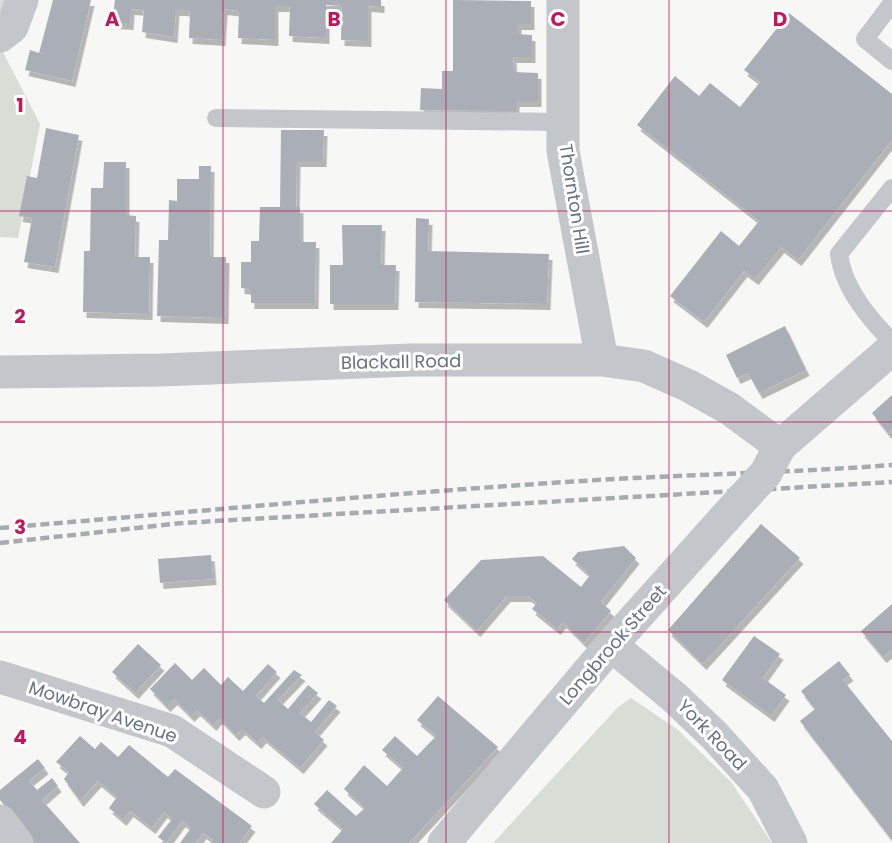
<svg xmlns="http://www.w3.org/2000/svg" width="892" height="843" viewBox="0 0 892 843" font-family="Poppins,sans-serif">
<defs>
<filter id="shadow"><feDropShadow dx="3.5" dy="6" stdDeviation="0" flood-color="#0004"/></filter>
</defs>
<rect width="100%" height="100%" fill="#f7f8f5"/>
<path fill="#d8ded6" d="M 0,0 L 17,0 L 1,48 L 40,124 L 18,238 L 0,237 Z
M 631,698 L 677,729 L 732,783 L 772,843 L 493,843 L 618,707 Z"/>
<path fill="#aaafb7" filter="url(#shadow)" d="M 53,0 L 91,0 L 72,81 L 25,70 L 30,50 L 39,53 Z
M 115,0 L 381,0 L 381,7 L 368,6 L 368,41 L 341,40 L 342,6 L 326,5 L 326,38 L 289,36 L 290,6 L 275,6 L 275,40 L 238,38 L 239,11 L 224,9 L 222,40 L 189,38 L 190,11 L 182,10 L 176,10 L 174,37 L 142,32 L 144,10 L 131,9 L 130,24 L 112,23 Z
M 453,0 L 531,1 L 531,24 L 518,24 L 518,34 L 532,35 L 532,57 L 513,57 L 514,72 L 538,73 L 538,101 L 516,101 L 516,111 L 420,110 L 421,88 L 442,89 L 442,71 L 453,71 Z
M 789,13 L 892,94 L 892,140 L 798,260 L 781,247 L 755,279 L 744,271 L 704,322 L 670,296 L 721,231 L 739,246 L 759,221 L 637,125 L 675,76 L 699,96 L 710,83 L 740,107 L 760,82 L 744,70 Z
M 46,128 L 79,135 L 55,267 L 24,262 L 32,218 L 19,216 L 27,176 L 37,178 Z
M 281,130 L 324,130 L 323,161 L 297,161 L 296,207 L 300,207 L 300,242 L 316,242 L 315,303 L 251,303 L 251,289 L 241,288 L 241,262 L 251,262 L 251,241 L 259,241 L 260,207 L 280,207 Z
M 104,162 L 126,162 L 126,215 L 136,216 L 135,257 L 150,257 L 149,314 L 83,312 L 84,251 L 90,251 L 91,188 L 103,188 Z
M 199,166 L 211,166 L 210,257 L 226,257 L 225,318 L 157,316 L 159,240 L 168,240 L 169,200 L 177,201 L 177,179 L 199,179 Z
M 416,218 L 429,219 L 428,251 L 549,254 L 547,304 L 415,302 Z
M 342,225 L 382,225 L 381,265 L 396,265 L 395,304 L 330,304 L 330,265 L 343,265 Z
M 785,326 L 806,370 L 759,393 L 748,373 L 737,378 L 726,355 Z
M 892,395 L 892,429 L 888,433 L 872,413 Z
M 761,524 L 800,558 L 703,664 L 668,630 Z
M 624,546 L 636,558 L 601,602 L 611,611 L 584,643 L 563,622 L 557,629 L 532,609 L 537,603 L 528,596 L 507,596 L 477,631 L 444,600 L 481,560 L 543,556 L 581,587 L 590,575 L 572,559 L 578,552 Z
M 211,555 L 213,579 L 160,583 L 158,559 Z
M 892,604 L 892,650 L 883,657 L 861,631 Z
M 754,636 L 780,654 L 763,678 L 786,695 L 771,716 L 722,680 Z
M 138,644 L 161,665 L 135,693 L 112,672 Z
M 839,661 L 850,675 L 843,680 L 892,741 L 892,840 L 800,721 L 815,709 L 801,691 Z
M 175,663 L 192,680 L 204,668 L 221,685 L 228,677 L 243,691 L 268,664 L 277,672 L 256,696 L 264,703 L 294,670 L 302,675 L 278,700 L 288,709 L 308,685 L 318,693 L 300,713 L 311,722 L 329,700 L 337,706 L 315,732 L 324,740 L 300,768 L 263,737 L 258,743 L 242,729 L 236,735 L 219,718 L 213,725 L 197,710 L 191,716 L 174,699 L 167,706 L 150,689 Z
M 438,696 L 498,747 L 409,843 L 331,843 L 343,829 L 314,804 L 327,790 L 356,816 L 365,808 L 344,789 L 364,765 L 387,786 L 403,768 L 382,750 L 395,736 L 417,756 L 436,736 L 417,720 Z
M 80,736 L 95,749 L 101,742 L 118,757 L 129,745 L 168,777 L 175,769 L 252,826 L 239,843 L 210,843 L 213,840 L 203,833 L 196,843 L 180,843 L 191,828 L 182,821 L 166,843 L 158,837 L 172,819 L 164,812 L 152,828 L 130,811 L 123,820 L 109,808 L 117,797 L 98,781 L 80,801 L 64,779 L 69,772 L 56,762 Z
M 38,759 L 45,768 L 29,781 L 37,790 L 52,778 L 58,786 L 42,800 L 80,843 L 34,843 L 0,800 L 0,790 Z"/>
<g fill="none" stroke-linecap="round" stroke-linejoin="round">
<path stroke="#c3c6ca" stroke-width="18" d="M 892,3 L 865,39 L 892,61
M 216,118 L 563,122
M 892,188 L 839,254 C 843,288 869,318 892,342"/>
<path stroke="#c3c6ca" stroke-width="33" d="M 563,0 L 563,151 L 602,360
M 0,36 L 12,27 L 22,0
M 0,372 L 161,370 L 411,360 L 602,360 L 644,366 L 689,386 L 730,409 L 780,446 L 892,349
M 611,645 L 674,697 L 714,735 L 763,789 L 791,843
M 0,677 L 172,731 L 264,792
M 0,821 L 17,843
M 444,843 L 611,645 L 724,519"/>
<path stroke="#a6aab1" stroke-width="4.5" stroke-dasharray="9 4.5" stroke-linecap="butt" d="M 0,528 C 205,511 410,491 615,479 C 708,474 800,472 892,465
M 0,543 L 182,523 L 892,482"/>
<path stroke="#c3c6ca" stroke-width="33" d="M 724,519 L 766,473 L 780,446"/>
</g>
<path fill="none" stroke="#c2185b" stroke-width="1.5" stroke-opacity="0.55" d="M 223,0 L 223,843M 446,0 L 446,843M 669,0 L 669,843M 0,211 L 892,211M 0,422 L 892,422M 0,632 L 892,632"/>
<g text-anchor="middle" stroke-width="6" stroke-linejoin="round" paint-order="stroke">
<g font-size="18" fill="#687385" stroke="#fff">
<text transform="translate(574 199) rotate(81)" y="6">Thornton Hill</text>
<text transform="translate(401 362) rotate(-1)" y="6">Blackall Road</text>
<text transform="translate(613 645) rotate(-49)" y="6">Longbrook Street</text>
<text transform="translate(103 712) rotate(19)" y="6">Mowbray Avenue</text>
<text transform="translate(712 735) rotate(46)" y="6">York Road</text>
</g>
</g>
<g font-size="20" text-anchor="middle" font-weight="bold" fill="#c2185b" stroke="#fff" stroke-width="6" stroke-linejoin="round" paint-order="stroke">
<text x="112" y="26">A</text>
<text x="334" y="26">B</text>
<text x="558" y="26">C</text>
<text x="780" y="26">D</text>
<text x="20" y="112">1</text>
<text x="20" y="323">2</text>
<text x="20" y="534">3</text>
<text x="20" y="744">4</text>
</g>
</svg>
